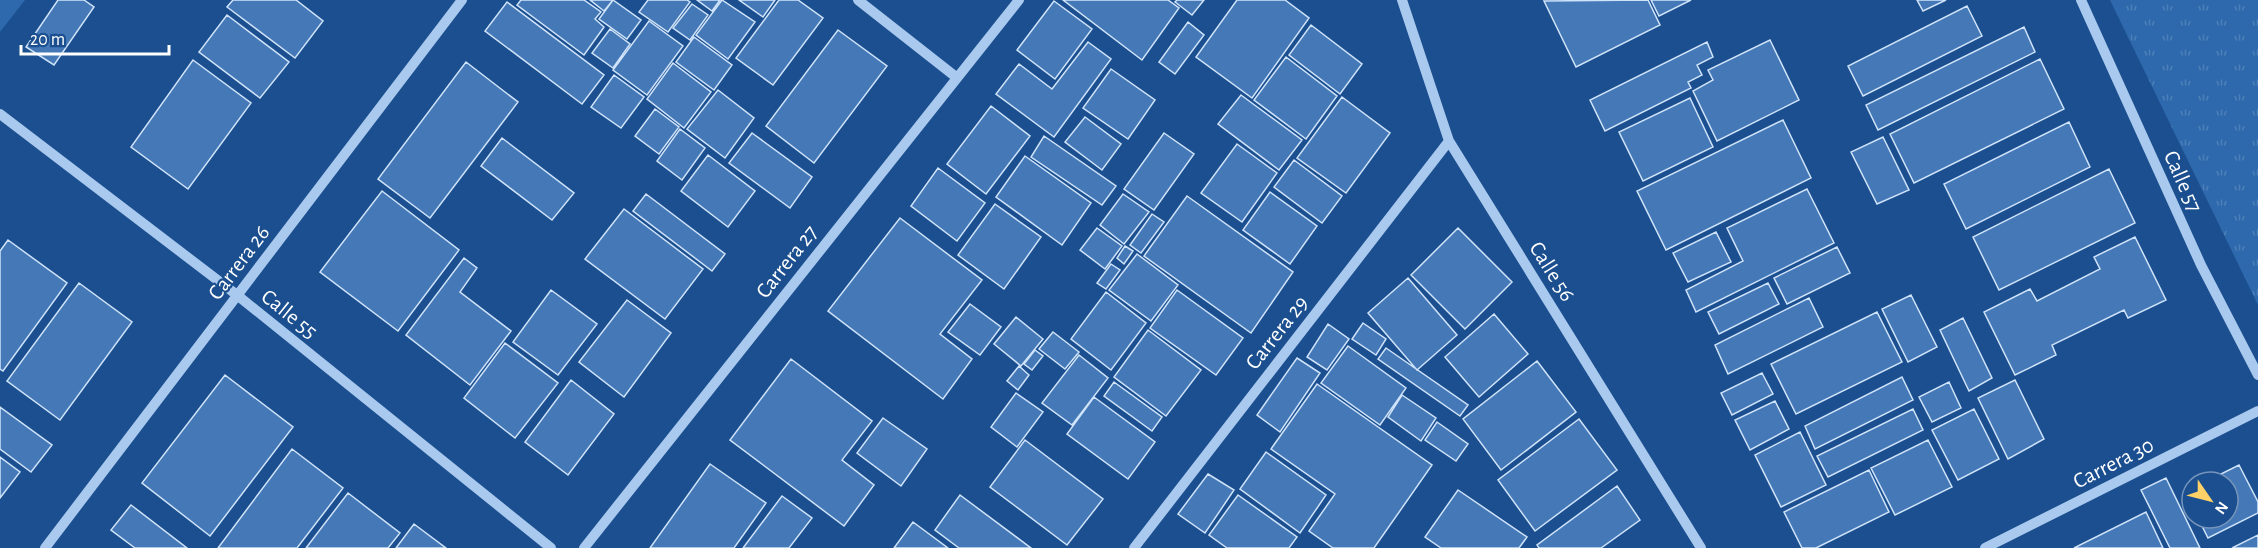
<svg xmlns="http://www.w3.org/2000/svg" width="2258" height="548" viewBox="0 0 2258 548" font-family="'Alegreya Sans',sans-serif">
<defs>
<pattern id="park-tufts" width="24" height="20" patternUnits="userSpaceOnUse" patternTransform="scale(1.5)"><rect width="24" height="20" fill="#2e69ad"/><path d="M3 7l-1-3M5 7V3M7 7l1-3M15 17l-1-3M17 17v-4M19 17l1-3" fill="none" stroke="#4d80b9"/></pattern>
</defs>
<rect width="100%" height="100%" fill="#1b4f8f"/>
<path fill="#2e69ad" d="M 0,0 L 25,0 L 0,32 Z"/>
<path fill="url(#park-tufts)" d="M 2110,0 L 2258,0 L 2258,305 Z"/>
<path fill="#4478b7" stroke="#cfe3fa" stroke-width="1.5" d="M 58,0 L 84,0 L 94,7 L 54,65 L 26,47 Z
M 233,0 L 296,0 L 323,21 L 295,58 L 227,7 Z
M 521,0 L 584,0 L 601,12 L 595,19 L 604,27 L 584,55 L 517,5 Z
M 590,0 L 613,0 L 604,11 Z
M 613,0 L 641,20 L 627,39 L 599,19 Z
M 648,0 L 687,0 L 690,2 L 668,32 L 639,12 Z
M 697,0 L 720,0 L 712,11 Z
M 722,0 L 755,22 L 728,59 L 696,35 Z
M 739,0 L 775,0 L 763,17 Z
M 779,0 L 798,0 L 823,18 L 773,85 L 736,58 Z
M 1063,0 L 1168,0 L 1179,8 L 1142,60 Z
M 1177,0 L 1204,0 L 1192,15 L 1175,2 Z
M 1237,0 L 1285,0 L 1309,18 L 1252,98 L 1196,57 Z
M 1648,0 L 1660,25 L 1576,67 L 1544,1 Z
M 1651,0 L 1691,0 L 1659,16 Z
M 1917,0 L 1946,0 L 1923,11 Z
M 1054,1 L 1092,29 L 1055,79 L 1017,50 Z
M 507,2 L 604,75 L 582,104 L 485,31 Z
M 692,4 L 708,15 L 690,40 L 673,28 Z
M 1967,6 L 1982,36 L 1863,96 L 1848,66 Z
M 227,15 L 289,62 L 260,98 L 199,52 Z
M 649,21 L 683,46 L 647,95 L 613,70 Z
M 1188,22 L 1204,35 L 1175,74 L 1159,62 Z
M 1311,25 L 1362,64 L 1340,94 L 1289,55 Z
M 2024,27 L 2035,52 L 1878,130 L 1866,105 Z
M 610,29 L 630,44 L 613,68 L 592,53 Z
M 838,30 L 887,66 L 814,163 L 766,126 Z
M 694,37 L 732,65 L 714,90 L 676,62 Z
M 1770,40 L 1799,100 L 1717,141 L 1693,91 L 1713,80 L 1708,70 Z
M 1088,42 L 1111,59 L 1054,137 L 996,94 L 1019,64 L 1052,89 Z
M 1707,42 L 1713,57 L 1697,65 L 1702,75 L 1688,82 L 1691,88 L 1605,131 L 1590,100 Z
M 1286,57 L 1337,96 L 1306,139 L 1254,100 Z
M 2040,59 L 2064,109 L 1914,183 L 1890,134 Z
M 193,60 L 251,103 L 188,189 L 131,147 Z
M 466,62 L 518,102 L 430,218 L 378,179 Z
M 673,63 L 711,92 L 684,128 L 647,99 Z
M 1111,69 L 1155,100 L 1128,139 L 1083,108 Z
M 614,75 L 644,97 L 621,128 L 591,107 Z
M 718,90 L 754,118 L 725,158 L 687,129 Z
M 1241,95 L 1302,140 L 1279,170 L 1218,124 Z
M 1342,97 L 1390,133 L 1346,193 L 1297,158 Z
M 1690,98 L 1713,147 L 1643,181 L 1619,132 Z
M 991,106 L 1030,136 L 986,194 L 947,164 Z
M 655,109 L 679,127 L 659,154 L 635,136 Z
M 1085,117 L 1121,144 L 1102,170 L 1065,142 Z
M 1783,120 L 1811,178 L 1666,250 L 1637,191 Z
M 2069,122 L 2090,167 L 1966,229 L 1944,184 Z
M 680,129 L 705,148 L 682,180 L 657,161 Z
M 752,133 L 812,177 L 790,208 L 729,163 Z
M 1164,133 L 1194,154 L 1154,210 L 1124,189 Z
M 1044,136 L 1116,186 L 1102,205 L 1031,157 Z
M 1883,137 L 1909,190 L 1877,204 L 1851,152 Z
M 502,138 L 574,193 L 552,220 L 481,166 Z
M 1237,144 L 1277,173 L 1242,222 L 1201,193 Z
M 708,155 L 755,191 L 728,227 L 681,191 Z
M 1025,156 L 1091,203 L 1062,245 L 996,197 Z
M 1294,160 L 1342,196 L 1322,223 L 1274,187 Z
M 938,168 L 985,203 L 957,241 L 911,206 Z
M 2109,169 L 2135,223 L 1999,290 L 1973,237 Z
M 1807,189 L 1834,243 L 1696,312 L 1686,290 L 1743,261 L 1727,228 Z
M 382,191 L 459,250 L 398,331 L 320,272 Z
M 1270,192 L 1317,226 L 1290,264 L 1243,230 Z
M 646,194 L 725,254 L 712,271 L 633,211 Z
M 1123,194 L 1149,212 L 1124,244 L 1100,225 Z
M 1187,196 L 1293,272 L 1251,333 L 1144,256 Z
M 995,204 L 1041,237 L 1004,289 L 958,255 Z
M 624,209 L 703,269 L 665,319 L 585,259 Z
M 1152,214 L 1164,222 L 1141,253 L 1130,245 Z
M 900,218 L 982,280 L 940,334 L 972,359 L 943,399 L 828,311 Z
M 1097,228 L 1122,246 L 1105,269 L 1080,250 Z
M 1458,228 L 1512,282 L 1465,329 L 1411,275 Z
M 1716,232 L 1731,262 L 1688,282 L 1673,253 Z
M 2135,237 L 2166,300 L 2128,318 L 2124,310 L 2052,345 L 2056,355 L 2015,375 L 1984,312 L 2030,289 L 2037,301 L 2100,269 L 2094,257 Z
M 8,240 L 67,283 L 3,371 L 0,369 L 0,251 Z
M 1125,246 L 1133,251 L 1124,264 L 1117,258 Z
M 1837,247 L 1850,273 L 1787,304 L 1774,278 Z
M 1137,254 L 1178,285 L 1151,321 L 1109,290 Z
M 464,258 L 477,268 L 460,292 L 511,331 L 470,385 L 406,335 Z
M 1111,264 L 1120,270 L 1106,289 L 1097,283 Z
M 1408,278 L 1457,335 L 1417,370 L 1368,313 Z
M 79,283 L 132,322 L 60,420 L 7,381 Z
M 1768,283 L 1779,304 L 1719,334 L 1708,312 Z
M 551,290 L 597,324 L 558,375 L 513,342 Z
M 1177,290 L 1243,338 L 1216,375 L 1150,328 Z
M 1106,292 L 1146,323 L 1111,370 L 1071,339 Z
M 1911,295 L 1937,347 L 1908,362 L 1882,309 Z
M 1809,298 L 1823,327 L 1728,374 L 1715,345 Z
M 627,300 L 671,333 L 624,397 L 579,362 Z
M 970,304 L 1001,327 L 980,355 L 948,332 Z
M 1877,312 L 1902,362 L 1796,414 L 1771,364 Z
M 1494,314 L 1528,354 L 1479,397 L 1445,357 Z
M 1016,317 L 1043,339 L 1021,366 L 994,344 Z
M 1963,318 L 1992,378 L 1969,391 L 1940,330 Z
M 1363,323 L 1386,339 L 1376,355 L 1352,339 Z
M 1328,324 L 1349,339 L 1327,370 L 1307,357 Z
M 1148,330 L 1201,370 L 1166,416 L 1114,377 Z
M 1053,332 L 1079,352 L 1065,369 L 1039,349 Z
M 505,343 L 558,383 L 515,438 L 464,398 Z
M 1348,346 L 1406,388 L 1380,425 L 1321,383 Z
M 1386,348 L 1468,405 L 1460,416 L 1378,359 Z
M 1035,350 L 1043,356 L 1032,370 L 1024,364 Z
M 1079,355 L 1108,378 L 1072,425 L 1042,403 Z
M 1297,358 L 1320,373 L 1280,432 L 1257,415 Z
M 791,359 L 872,421 L 842,460 L 874,485 L 844,526 L 730,440 Z
M 1537,361 L 1576,412 L 1501,470 L 1463,419 Z
M 1019,366 L 1029,375 L 1018,390 L 1007,381 Z
M 1762,373 L 1773,394 L 1732,415 L 1721,393 Z
M 225,375 L 293,427 L 210,536 L 142,483 Z
M 1902,377 L 1913,400 L 1815,449 L 1805,426 Z
M 571,380 L 614,414 L 568,475 L 525,442 Z
M 2015,380 L 2044,439 L 2008,459 L 1978,398 Z
M 1114,382 L 1162,417 L 1152,431 L 1104,396 Z
M 1949,382 L 1961,408 L 1932,422 L 1919,397 Z
M 1317,384 L 1432,465 L 1374,548 L 1333,548 L 1309,531 L 1335,494 L 1271,449 Z
M 1016,393 L 1043,412 L 1017,447 L 991,427 Z
M 1402,395 L 1436,418 L 1421,441 L 1388,417 Z
M 1094,397 L 1155,442 L 1128,479 L 1067,434 Z
M 1775,401 L 1789,429 L 1750,450 L 1735,420 Z
M 0,407 L 52,445 L 31,472 L 0,449 Z
M 1913,409 L 1923,430 L 1828,477 L 1817,456 Z
M 1974,409 L 1999,459 L 1958,480 L 1932,430 Z
M 883,418 L 927,449 L 901,486 L 857,453 Z
M 1579,419 L 1617,470 L 1535,531 L 1498,480 Z
M 1437,422 L 1468,444 L 1456,461 L 1425,440 Z
M 1800,432 L 1826,485 L 1781,507 L 1755,455 Z
M 1025,440 L 1103,499 L 1067,545 L 990,487 Z
M 1928,440 L 1952,487 L 1895,515 L 1871,468 Z
M 292,449 L 343,488 L 297,548 L 218,548 Z
M 1266,452 L 1326,495 L 1300,533 L 1240,489 Z
M 0,457 L 20,472 L 0,498 Z
M 710,464 L 766,503 L 734,548 L 650,548 Z
M 2239,465 L 2258,502 L 2258,513 L 2208,538 L 2198,518 L 2228,518 L 2228,482 L 2205,482 Z
M 1869,470 L 1889,512 L 1816,548 L 1802,548 L 1784,512 Z
M 1208,474 L 1234,490 L 1205,533 L 1178,514 Z
M 2166,478 L 2200,548 L 2170,548 L 2141,490 Z
M 1617,486 L 1640,520 L 1601,548 L 1539,548 L 1537,545 Z
M 1458,490 L 1527,537 L 1519,548 L 1441,548 L 1425,537 Z
M 348,493 L 400,533 L 388,548 L 306,548 Z
M 960,495 L 1031,548 L 959,548 L 935,530 Z
M 1238,495 L 1297,537 L 1289,548 L 1227,548 L 1209,535 Z
M 782,496 L 812,518 L 789,548 L 743,548 Z
M 131,505 L 187,548 L 135,548 L 111,530 Z
M 2146,512 L 2163,548 L 2074,548 Z
M 913,522 L 948,548 L 894,548 Z
M 414,524 L 446,548 L 396,548 Z
M 2258,535 L 2258,548 L 2232,548 Z"/>
<g fill="none" stroke-linecap="round" stroke-linejoin="round">
<path stroke="#a9c9ee" stroke-width="10" d="M 858,0 L 956,77
M 1402,0 L 1449,141 L 1701,548
M 2081,0 L 2201,265 L 2258,375
M 0,114 L 237,295 L 551,548
M 45,548 L 462,0
M 584,548 L 1019,0
M 1134,548 L 1449,141
M 1985,548 L 2258,411"/>
</g>
<g text-anchor="middle" stroke-width="4.5" stroke-linejoin="round" paint-order="stroke">
<g font-size="22" fill="#fff" stroke="#1b4f8f">
<text transform="translate(2184 181) rotate(66)" y="8">Calle 57</text>
<text transform="translate(786 261) rotate(-52)" y="8">Carrera 27</text>
<text transform="translate(238 262) rotate(-53)" y="8">Carrera 26</text>
<text transform="translate(1553 271) rotate(58)" y="8">Calle 56</text>
<text transform="translate(290 313) rotate(39)" y="8">Calle 55</text>
<text transform="translate(1276 332) rotate(-52)" y="8">Carrera 29</text>
<text transform="translate(2113 462) rotate(-27)" y="8">Carrera 30</text>
</g>
</g>
<g transform="translate(2210 500) rotate(125)"><circle r="28" fill="#1b4f8f" stroke="#7695bc" stroke-width="1.5"/>
<path d="M0-4.5L10 22L0 15L-10 22Z" fill="#ffd166"/>
<text y="-9" font-size="16" font-weight="bold" text-anchor="middle" fill="#ffffff">N</text>
</g>
<path d="M21 45v9h148v-9" fill="none" stroke="#ffffff" stroke-width="3"/>
<text x="30" y="45" font-size="18" fill="#ffffff" stroke="#1b4f8f" stroke-width="4.5" paint-order="stroke">20 m</text>
</svg>
